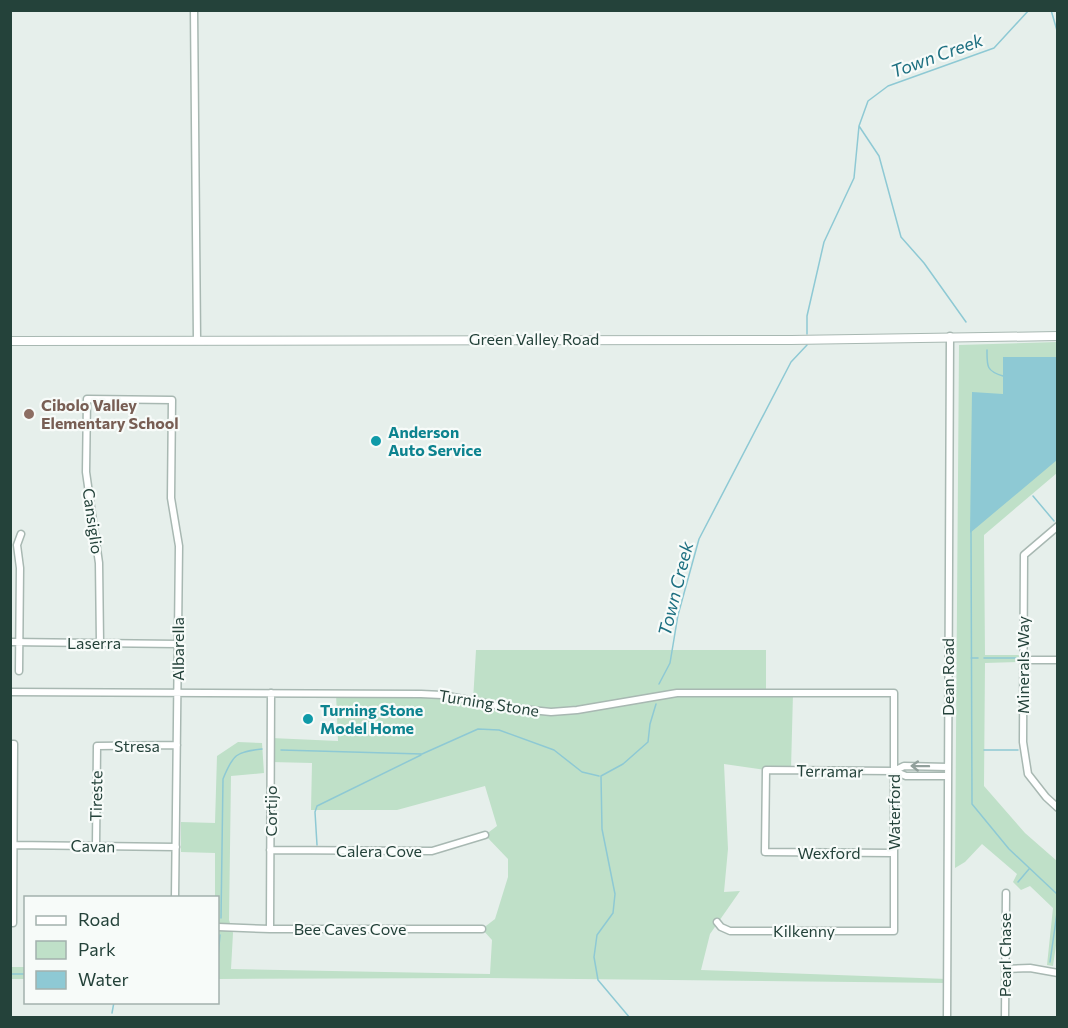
<svg xmlns="http://www.w3.org/2000/svg" width="1068" height="1028" viewBox="0 0 1068 1028" font-family="Commissioner,sans-serif">
<rect width="100%" height="100%" fill="#e6efeb"/>
<path fill="#bfe0c8" d="M 1057,342 L 1057,473 L 984,535 L 984,538 L 985,655 L 1019,655 L 1021,662 L 985,663 L 984,786 L 1025,833 L 1057,861 L 1058,932 L 1053,966 L 1047,965 L 1053,908 L 1030,886 L 1021,890 L 1013,882 L 1017,874 L 982,844 L 965,862 L 955,868 L 959,345 Z
M 476,650 L 766,650 L 766,692 L 793,693 L 791,770 L 766,770 L 724,764 L 728,849 L 724,892 L 740,891 L 710,934 L 701,970 L 947,979 L 947,983 L 487,978 L 218,979 L 218,898 L 215,897 L 215,853 L 181,852 L 181,822 L 215,823 L 217,756 L 238,742 L 262,743 L 264,773 L 231,776 L 229,920 L 233,933 L 231,969 L 490,974 L 492,940 L 482,929 L 495,919 L 508,877 L 508,859 L 485,835 L 497,826 L 485,786 L 397,810 L 311,810 L 312,763 L 271,762 L 271,738 L 338,741 L 336,693 L 421,694 L 473,701 Z
M 11,967 L 25,967 L 25,979 L 11,979 Z"/>
<path fill="#8ec9d4" d="M 1003,357 L 1057,357 L 1057,460 L 970,533 L 972,392 L 1003,394 Z"/>
<g fill="none" stroke-linecap="round" stroke-linejoin="round">
<path stroke="#8ec9d4" stroke-width="1.5" d="M 1051,10 L 1058,34
M 859,126 L 879,156 L 901,237 L 924,263 L 966,322
M 807,334 L 807,316 L 824,242 L 854,178 L 859,126 L 868,101 L 888,86 L 994,48 L 1029,10
M 987,350 C 987,366 986,371 1003,376
M 1033,496 L 1054,521
M 971,531 L 972,804 L 1009,849 L 1058,895
M 971,658 L 978,658
M 984,658 L 1017,658
M 659,684 L 670,663 L 678,615 L 699,539 L 791,362 L 807,345
M 281,750 L 422,754 L 478,729 L 499,730 L 554,750 L 582,772 L 599,776
M 984,750 L 1018,750
M 317,845 L 315,812 L 317,806 L 421,755
M 1018,882 L 1029,869
M 221,918 L 223,779 C 233,754 236,752 262,749
M 218,957 L 220,935
M 1050,962 L 1058,906
M 10,974 L 26,974
M 112,1013 L 114,1002
M 630,1018 L 598,980 L 594,957 L 597,935 L 613,913 L 615,894 L 602,829 L 601,776 L 623,764 L 648,742 L 650,724 L 656,704"/>
<g stroke="#a8b8b2" stroke-width="9">
<path id="minor" d="M 194,10 L 197,340
M 1058,526 L 1024,555 L 1023,742 L 1028,774 L 1046,797 L 1058,808
M 10,642 L 177,644
M 100,643 L 99,563 L 86,472 L 87,399 L 172,400 L 171,498 L 179,546 L 175,898
M 1023,660 L 1058,660
M 19,671 L 20,568 L 17,545 L 21,534
M 10,692 L 421,694 L 442,695 L 511,708 L 551,712 L 577,710 L 677,693 L 894,693 L 894,931 L 730,931 L 721,927 L 717,922
M 10,744 L 14,744 L 13,923 L 10,923
M 894,771 L 904,766 L 948,767
M 12,845 L 176,847
M 96,846 L 97,746 L 177,745
M 270,850 L 432,851 L 485,835
M 893,853 L 765,852 L 766,770 L 894,771 L 906,776 L 948,776
M 218,927 L 270,929 L 482,929
M 270,929 L 271,693
M 1005,969 L 1030,968 L 1058,973
M 947,1018 L 950,336
M 1005,1018 L 1006,893"/>
</g>
<g stroke="#a8b8b2" stroke-width="10">
<path id="tertiary" d="M 10,341 L 791,340 L 1058,336"/>
</g>
<use href="#minor" stroke="#fff" stroke-width="6"/>
<use href="#tertiary" stroke="#fff" stroke-width="8"/>
</g>
<defs><path id="oneway-shaft" d="M-6 0H5M1.5-3L5.5 0L1.5 3" fill="none" stroke-width="1.6" stroke-linecap="round" stroke-linejoin="round" transform="scale(1.5)"/></defs>
<use stroke="#92a09c" href="#oneway-shaft" transform="translate(920 766) rotate(-179)"/>
<circle fill="#8d6e63" stroke="#f7fbf9" stroke-width="2" cx="29" cy="414" r="6"/>
<g fill="#0f9aa8" stroke="#f7fbf9" stroke-width="2">
<circle cx="376" cy="441" r="6"/>
<circle cx="308" cy="719" r="6"/>
</g>
<g text-anchor="middle" stroke-width="4.5" stroke-linejoin="round" paint-order="stroke">
<g font-size="16" fill="#24423a" stroke="#f7fbf9">
<text x="534" y="345">Green Valley Road</text>
<text transform="translate(93 521) rotate(82)" y="6">Cansiglio</text>
<text x="94" y="649">Laserra</text>
<text transform="translate(178 649) rotate(-90)" y="6">Albarella</text>
<text transform="translate(1023 665) rotate(-90)" y="6">Minerals Way</text>
<text transform="translate(948 677) rotate(-90)" y="6">Dean Road</text>
<text transform="translate(489 703) rotate(9)" y="6">Turning Stone</text>
<text x="137" y="752">Stresa</text>
<text transform="translate(830 771) rotate(1)" y="6">Terramar</text>
<text transform="translate(96 796) rotate(-89)" y="6">Tireste</text>
<text transform="translate(271 811) rotate(-90)" y="6">Cortijo</text>
<text transform="translate(894 812) rotate(-90)" y="6">Waterford</text>
<text transform="translate(93 846) rotate(1)" y="6">Cavan</text>
<text x="379" y="857">Calera Cove</text>
<text x="829" y="859">Wexford</text>
<text x="350" y="935">Bee Caves Cove</text>
<text x="804" y="937">Kilkenny</text>
<text transform="translate(1005 955) rotate(-90)" y="6">Pearl Chase</text>
</g>
<g font-size="16" font-weight="bold" fill="#785e54" stroke="#f7fbf9" text-anchor="start">
<text x="41" y="411">Cibolo Valley<tspan x="41" dy="18">Elementary School</tspan></text>
</g>
<g font-size="16" font-weight="bold" fill="#0d838f" stroke="#f7fbf9" text-anchor="start">
<text x="388" y="438">Anderson<tspan x="388" dy="18">Auto Service</tspan></text>
<text x="320" y="716">Turning Stone<tspan x="320" dy="18">Model Home</tspan></text>
</g>
<g font-size="18" font-style="italic" fill="#1c6f80" stroke="#f7fbf9">
<text transform="translate(937 56) rotate(-20)" y="6">Town Creek</text>
<text transform="translate(676 589) rotate(-76)" y="6">Town Creek</text>
</g>
</g>
<rect width="1068" height="1028" fill="none" stroke="#24423a" stroke-width="24"/>
<rect x="24" y="896" width="195" height="108" fill="#f7fbf9" stroke="#a3b1ad" stroke-width="1.5"/>
<rect x="36" y="916" width="30" height="9" fill="#ffffff" stroke="#a3b1ad" stroke-width="1.5"/>
<text x="78" y="926" font-size="18" fill="#24423a">Road</text>
<rect x="36" y="941" width="30" height="18" fill="#bfe0c8" stroke="#a3b1ad" stroke-width="1.5"/>
<text x="78" y="956" font-size="18" fill="#24423a">Park</text>
<rect x="36" y="971" width="30" height="18" fill="#8ec9d4" stroke="#a3b1ad" stroke-width="1.5"/>
<text x="78" y="986" font-size="18" fill="#24423a">Water</text>
</svg>
